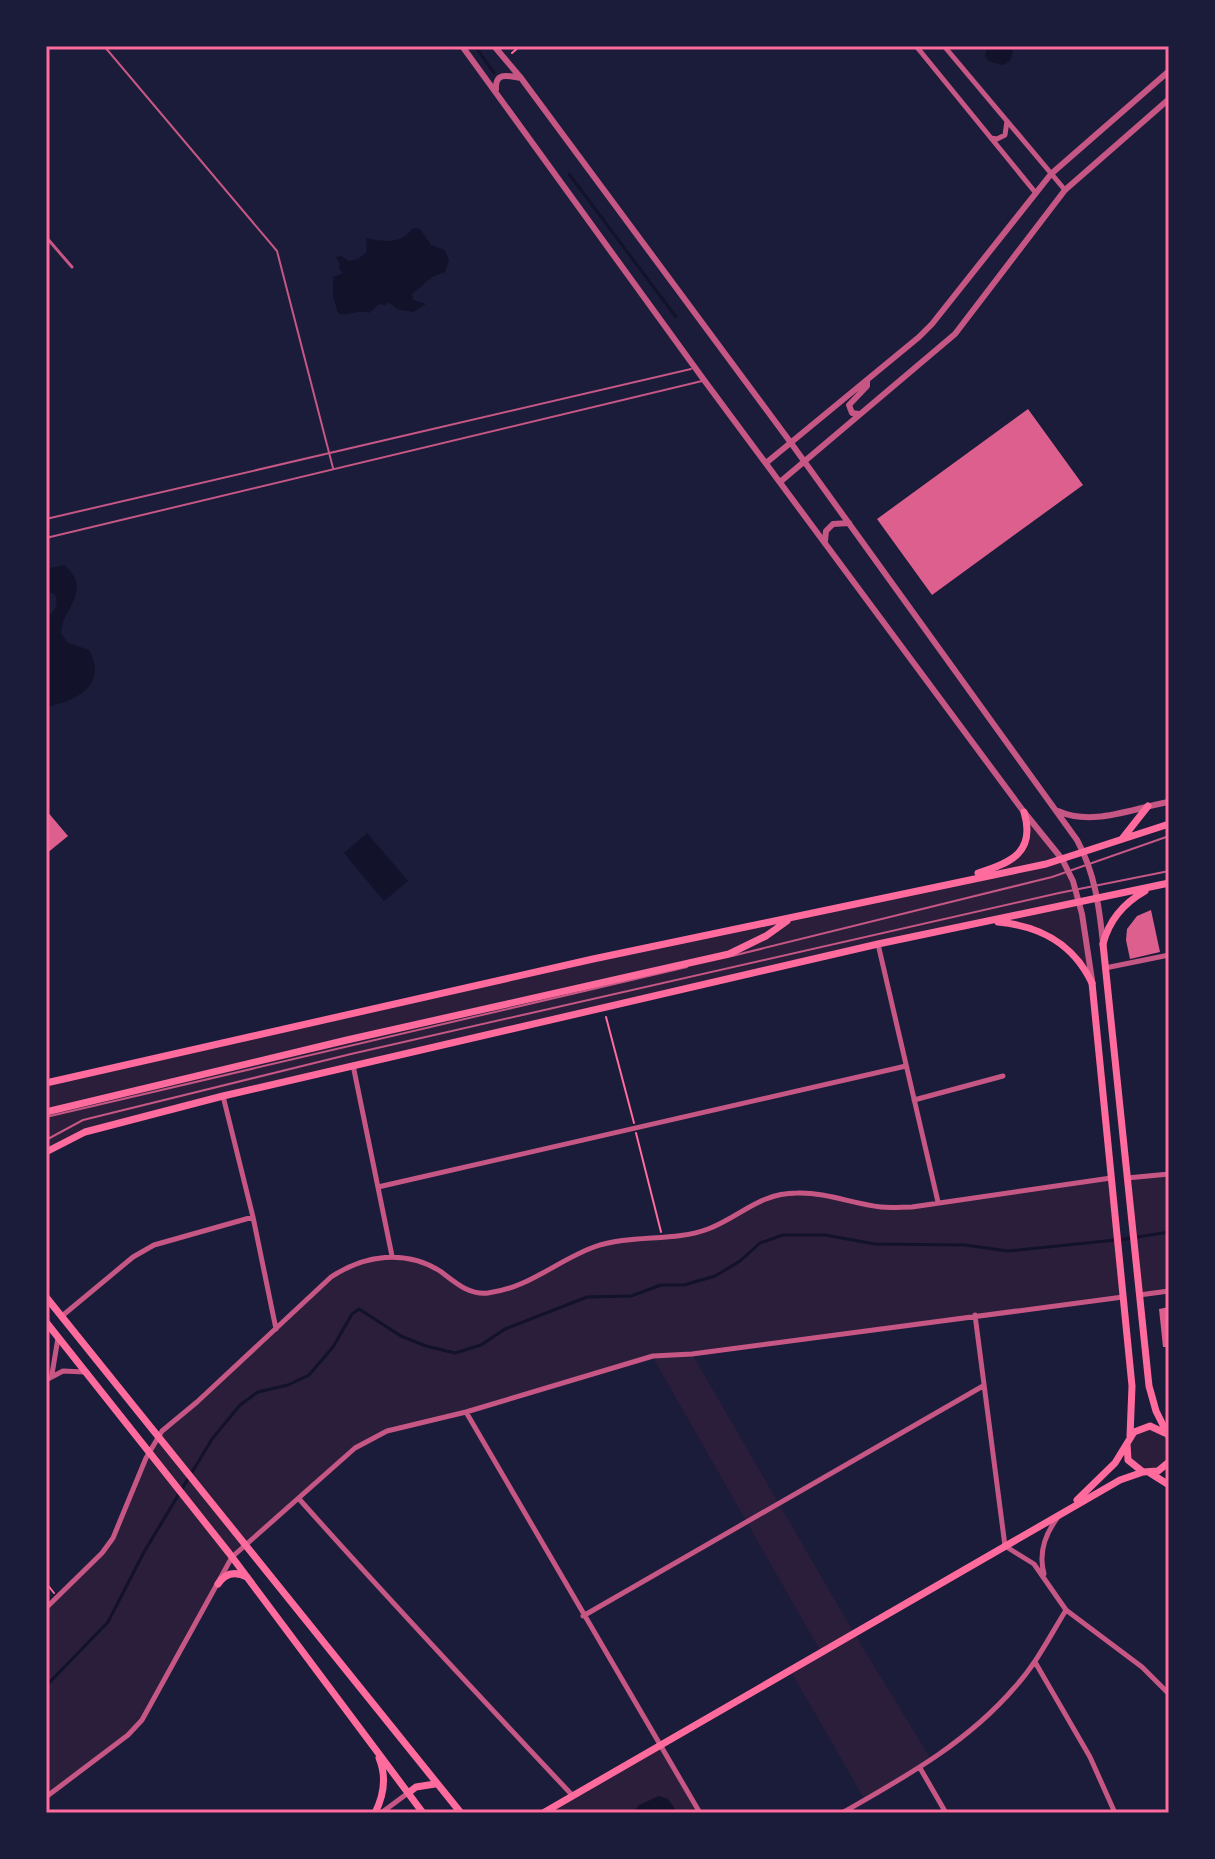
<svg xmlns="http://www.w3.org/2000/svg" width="1215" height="1859" viewBox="0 0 1215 1859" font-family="Bitter,serif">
<rect width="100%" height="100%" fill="#1b1b3a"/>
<path fill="#2a1e3b" d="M 1024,812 L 1053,847 L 1073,881 L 1092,983 L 1087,973 L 1053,938 L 988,920 L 85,1132 L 46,1152 L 46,1083 L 947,883 L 1000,866 L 1024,846 Z
M 1169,1174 L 1169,1291 L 1139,1295 L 1127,1178 Z
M 1111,1178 L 1123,1297 L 692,1354 L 854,1633 L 932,1761 L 865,1800 L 790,1670 L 821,1652 L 652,1356 L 466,1412 L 387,1431 L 355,1448 L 232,1557 L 142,1720 L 128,1735 L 46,1797 L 46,1608 L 113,1538 L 158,1436 L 331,1277 L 365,1260 L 412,1259 L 436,1269 L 466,1290 L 483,1294 L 504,1291 L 591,1248 L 614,1241 L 686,1234 L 709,1229 L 749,1205 L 794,1192 L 881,1207 L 912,1207 Z
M 1144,1427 L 1169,1437 L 1169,1462 L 1165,1467 L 1137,1470 C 1125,1445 1123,1445 1144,1427 Z
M 661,1745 L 699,1813 L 543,1813 Z"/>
<path fill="#12122b" d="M 987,46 L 1004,46 L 1013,51 L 1010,61 L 1003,65 L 988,61 L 985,56 Z
M 413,228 L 420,229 L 431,245 L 445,250 L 449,261 L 445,272 L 432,277 L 412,294 L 413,300 L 426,304 L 413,312 L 397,309 L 389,302 L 385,305 L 379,304 L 369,313 C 358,308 348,318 338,313 L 333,296 L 333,277 L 343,273 L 339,269 L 340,264 L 336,257 L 341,256 L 349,261 L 358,259 L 367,252 L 366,238 C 384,242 401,245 413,228 Z
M 64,565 C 94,590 62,608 61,633 L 68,643 L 89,650 C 108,685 77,701 46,707 L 46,617 C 55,613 60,603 54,594 L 46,591 L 46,569 Z
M 367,833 L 408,881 L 384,901 L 344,853 Z
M 659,1796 L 668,1799 L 678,1813 L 633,1813 L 639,1805 Z"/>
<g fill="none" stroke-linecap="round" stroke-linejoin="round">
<path stroke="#12122b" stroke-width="3" d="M 475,46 L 494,73
M 569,174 L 676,317
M 46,1686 L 108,1622 L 144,1552 L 212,1439 L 240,1405 L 258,1392 L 288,1385 L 309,1375 L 333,1347 L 352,1314 L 359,1309 L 401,1336 L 426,1346 L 455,1353 L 481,1345 L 505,1329 L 587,1297 L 631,1296 L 661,1285 L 684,1285 L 715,1276 L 740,1261 L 760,1243 L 783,1235 L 825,1235 L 875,1244 L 965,1245 L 1008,1251 L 1125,1239 L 1169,1232"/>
</g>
<path fill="#dd5f8e" d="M 1028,409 L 1083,485 L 932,595 L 877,519 Z
M 46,810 L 68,836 L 46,854 Z
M 1151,910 L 1160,952 L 1130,959 L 1126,940 L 1127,929 L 1137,916 Z
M 1169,1307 L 1169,1347 L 1163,1347 L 1159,1309 Z"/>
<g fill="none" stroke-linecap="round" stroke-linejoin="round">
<path stroke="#ff6b9d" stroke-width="2" d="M 512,53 L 520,46
M 606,1017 L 634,1123
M 636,1133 L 661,1232
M 46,1583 L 54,1593"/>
<path stroke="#c65784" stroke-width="2" d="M 104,46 L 277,251 L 333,468
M 46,519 L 691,369
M 46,538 L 702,381
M 732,956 L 1052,877 L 1169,836
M 46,1117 L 687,967
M 46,1140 L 83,1120 L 351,1054 L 1059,893 L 1169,871"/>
<path stroke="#c65784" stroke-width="3" d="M 46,237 L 72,267"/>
<path stroke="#c65784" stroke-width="5" d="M 916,46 L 1035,192
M 944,46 L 1065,190
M 991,138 L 997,139 L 1005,135 L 1007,121
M 878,944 L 938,1202
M 1105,968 L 1169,955
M 353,1065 L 392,1256
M 223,1096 L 253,1217 L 276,1329
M 914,1100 L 1003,1076
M 1127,1178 L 1169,1174
M 378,1187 L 906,1066
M 1139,1295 L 1169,1291
M 975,1315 L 1005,1546 L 1034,1564 L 1066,1610 L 1142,1667 L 1169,1694
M 62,1316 L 133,1257 L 154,1245 L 253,1217
M 52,1374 L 58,1338
M 46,1380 L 63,1371 L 84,1372
M 466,1412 L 700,1813
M 300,1500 C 389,1600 481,1698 573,1796
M 1044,1574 C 1038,1552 1045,1534 1058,1517
M 46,1608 L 102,1553 L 113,1538 L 146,1458 L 162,1431 L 197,1402 L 331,1277 C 364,1255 405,1249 440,1271 C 455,1282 468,1295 488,1293 C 529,1288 556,1261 594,1247 C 630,1234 674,1242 708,1229 C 740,1217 759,1193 797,1193 C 826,1192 853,1204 881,1207 C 891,1208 902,1207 912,1207 L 1111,1178
M 583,1616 L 983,1386
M 1035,1662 L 1090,1757 L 1115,1813
M 920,1768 L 946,1813
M 46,1797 L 128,1735 L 142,1720 L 232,1557 L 355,1448 L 387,1431 L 466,1412 L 653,1356 L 692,1354 L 1123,1297
M 381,1813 L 408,1793
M 842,1813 C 905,1777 967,1743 1015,1687 C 1036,1664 1050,1636 1066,1610"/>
<path stroke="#c65784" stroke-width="6" d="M 462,46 L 704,380 L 1024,812 L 1062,859 L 1073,881 L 1082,914 L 1092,980
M 494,46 L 521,78 L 791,443 L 1077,840 C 1095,873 1099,906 1103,943
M 496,89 C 495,71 509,76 521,78
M 859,414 L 852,413 L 849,405 L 867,386 L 867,380
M 766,463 L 919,337 L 932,324 L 1051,174 L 1169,71
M 780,482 L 955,334 L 1065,190 L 1169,99
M 825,541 L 826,531 L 833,524 L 849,523
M 1058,811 C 1093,827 1132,808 1169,802"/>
<path stroke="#ff6b9d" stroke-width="7" d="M 1103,944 L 1149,1386 L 1156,1411 L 1169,1437
M 1092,983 L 1132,1386 L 1130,1436
M 46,1297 L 461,1813
M 46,1322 L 229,1553 L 423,1813
M 1127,1444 L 1128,1460 L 1143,1472 L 1158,1471 L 1169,1462
M 1150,1473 L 1169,1485
M 1077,1500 L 1115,1463 L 1134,1432 L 1150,1426 L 1165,1433
M 218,1584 C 225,1573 235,1571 247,1577
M 408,1793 L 416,1787 L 435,1784
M 375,1813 C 384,1795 387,1777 379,1758
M 543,1813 L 1120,1480 L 1143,1472"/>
<path stroke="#ff6b9d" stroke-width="7" d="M 1122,839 L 1148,806
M 978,873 C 1011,863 1036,852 1024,812
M 998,922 C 1040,926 1073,943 1092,983
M 1103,944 C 1109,920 1124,903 1145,891
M 46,1083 L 593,959 L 1046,864 L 1169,824
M 46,1112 L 347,1040 L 729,954 L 766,936 L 787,921
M 46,1152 L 85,1132 L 223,1096 L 878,944 L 1169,883"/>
</g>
<rect width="1215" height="1859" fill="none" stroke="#1b1b3a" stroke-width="96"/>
<rect x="48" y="48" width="1119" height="1763" fill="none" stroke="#ff6b9d" stroke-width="3"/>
</svg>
